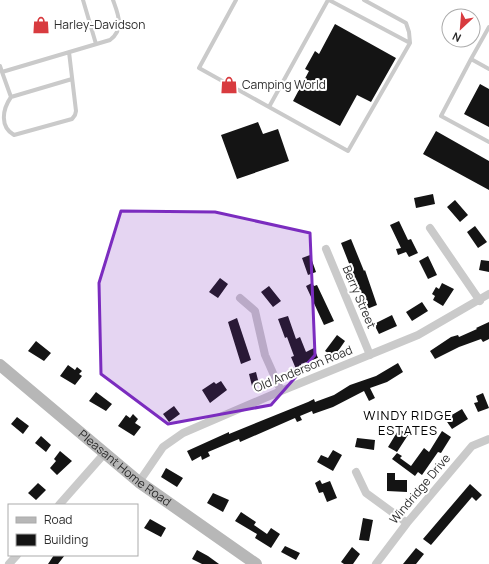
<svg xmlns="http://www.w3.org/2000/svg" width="489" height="564" viewBox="0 0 489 564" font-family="Manrope,sans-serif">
<rect width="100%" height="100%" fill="#fff"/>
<path fill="#141414" d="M 335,24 L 396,58 L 371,102 L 357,95 L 340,126 L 293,101 L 309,71 L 305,69 L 315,51 L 319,54 Z
M 480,84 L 489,89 L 489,127 L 464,114 Z
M 258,122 L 263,134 L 278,129 L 289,161 L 237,179 L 221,135 Z
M 436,131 L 489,161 L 489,190 L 423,154 Z
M 433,194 L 435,204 L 416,208 L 414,198 Z
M 455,200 L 468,215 L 460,222 L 447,207 Z
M 399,221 L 408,240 L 411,239 L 418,253 L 409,257 L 406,252 L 398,255 L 396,249 L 401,248 L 390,225 Z
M 475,226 L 487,242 L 478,248 L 467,232 Z
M 351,239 L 364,271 L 365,270 L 377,305 L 367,309 L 341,243 Z
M 310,255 L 316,272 L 308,275 L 302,258 Z
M 428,256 L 437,275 L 428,279 L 419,261 Z
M 481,260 L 489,261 L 489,272 L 479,270 Z
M 220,278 L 228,284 L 218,298 L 209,292 Z
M 312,283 L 314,286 L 317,285 L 334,321 L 324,325 L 306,286 Z
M 442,283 L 454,289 L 443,306 L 433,300 L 435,296 L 432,294 L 436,287 L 439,289 Z
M 269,286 L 281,301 L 273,307 L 261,292 Z
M 422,302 L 428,311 L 412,321 L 406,312 Z
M 392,315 L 397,326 L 379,334 L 374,324 Z
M 288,316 L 296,339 L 300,337 L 306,352 L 314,348 L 318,358 L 301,364 L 302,367 L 296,369 L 291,357 L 294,356 L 287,337 L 285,338 L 278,319 Z
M 237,318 L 251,360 L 241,364 L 228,322 Z
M 489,322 L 489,339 L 483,342 L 481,339 L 459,347 L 435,359 L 430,351 L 451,337 L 458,335 L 459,337 L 477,329 L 476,328 Z
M 337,335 L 345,341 L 334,357 L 325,351 Z
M 36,341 L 51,353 L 44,361 L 28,351 Z
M 398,363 L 403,372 L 387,382 L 370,388 L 375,398 L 369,401 L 364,391 L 333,407 L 313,414 L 312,411 L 300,416 L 302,420 L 297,422 L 295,418 L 240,442 L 239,439 L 208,452 L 210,456 L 202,460 L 201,456 L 192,461 L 187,451 L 229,432 L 229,434 L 308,402 L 314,399 L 315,402 L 334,395 L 350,385 L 376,376 Z
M 68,365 L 75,370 L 77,367 L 82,371 L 79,374 L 82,376 L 75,385 L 60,376 Z
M 256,372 L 259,384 L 252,386 L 249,374 Z
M 221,381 L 227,390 L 210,403 L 202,390 L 214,382 L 216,384 Z
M 96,392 L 112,404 L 106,411 L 89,401 Z
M 483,393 L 489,408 L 478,412 L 474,403 L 478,402 L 476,396 Z
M 174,406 L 180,414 L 169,422 L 163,414 Z
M 462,409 L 468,419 L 452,429 L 445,419 Z
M 133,414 L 138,419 L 135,423 L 141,427 L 134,436 L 118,426 L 126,415 L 130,418 Z
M 17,417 L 29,426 L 23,434 L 11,424 Z
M 399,429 L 408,435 L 397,452 L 388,447 Z
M 442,431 L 451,437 L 441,453 L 438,452 L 422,475 L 418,472 L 415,476 L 392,459 L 397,453 L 402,456 L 400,458 L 411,466 L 424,448 L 429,452 Z
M 41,436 L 51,445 L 46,452 L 35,443 Z
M 357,438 L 375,440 L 374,450 L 355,447 Z
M 333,450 L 342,455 L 333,471 L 317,462 L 321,455 L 328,458 Z
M 60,451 L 72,461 L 57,475 L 50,468 L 56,461 L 54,459 Z
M 166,468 L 183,478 L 177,487 L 161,477 Z
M 387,473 L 395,473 L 395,480 L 407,480 L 407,492 L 387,491 Z
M 320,480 L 322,484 L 330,481 L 337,498 L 327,502 L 323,492 L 319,493 L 315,483 Z
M 38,483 L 46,490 L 36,500 L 28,493 Z
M 470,484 L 482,495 L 476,501 L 472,497 L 431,545 L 423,539 Z
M 213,493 L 229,500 L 223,512 L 207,503 Z
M 241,512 L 256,522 L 254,525 L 267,534 L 271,528 L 280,534 L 271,548 L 255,538 L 257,534 L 235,521 Z
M 363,518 L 373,520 L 369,541 L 359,540 Z
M 150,519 L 166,528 L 161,537 L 144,528 Z
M 285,546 L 300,553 L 296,560 L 281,552 Z
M 352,547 L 360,554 L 353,564 L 344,564 L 341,562 Z
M 416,548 L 424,554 L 416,564 L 403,564 Z
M 197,550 L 208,556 L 219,564 L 202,564 L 192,559 Z
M 54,555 L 65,555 L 58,564 L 48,564 Z"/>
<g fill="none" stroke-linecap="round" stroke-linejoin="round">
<path stroke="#cacaca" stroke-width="4" d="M 83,0 L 96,44
M 236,0 L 199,68 L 269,107
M 328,0 L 269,107 L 348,151 L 410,43 L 409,32 L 406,23 L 364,0
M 329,0 L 410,43
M 471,59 L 489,27
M 0,66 L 2,72 L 110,40 C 125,29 118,14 113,0
M 489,69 L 471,59 L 441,116 L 489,142
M 2,72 L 11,97 C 2,110 0,127 14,135 L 72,119 L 75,115 L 76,111 L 69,52
M 11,97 L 72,79"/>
<path stroke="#cacaca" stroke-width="8" d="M 430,228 L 480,301
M 326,249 L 370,355
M 240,298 L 255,311 L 265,355 L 281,391
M 356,472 L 366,493 L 407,523
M 139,482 L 163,447 L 183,433 L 281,391 L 418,335 L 489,294
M 59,505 L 104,454
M 9,564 L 17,555
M 376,564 L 407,523 L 472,446 L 489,439"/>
<path stroke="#b7b7b7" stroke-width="12" id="s1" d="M 0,365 L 139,482 L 256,564"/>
</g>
<path fill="#7b2cbf" fill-opacity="0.2" stroke="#7b2cbf" stroke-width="3" stroke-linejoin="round" d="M 121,211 L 215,212 L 310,233 L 315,355 L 271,405 L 168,424 L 101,374 L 99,283 Z"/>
<defs>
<g id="shop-bare" transform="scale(1.38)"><path d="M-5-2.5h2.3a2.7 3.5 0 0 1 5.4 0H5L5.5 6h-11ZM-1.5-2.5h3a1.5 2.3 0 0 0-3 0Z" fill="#d83b3f" stroke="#fff" stroke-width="2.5" paint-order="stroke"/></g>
</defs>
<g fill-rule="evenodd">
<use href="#shop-bare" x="41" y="25"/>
<use href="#shop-bare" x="229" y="85"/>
</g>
<g text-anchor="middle" stroke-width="4" stroke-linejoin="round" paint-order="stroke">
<g font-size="12" fill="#2d2d2d" stroke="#fff" text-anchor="start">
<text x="54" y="29">Harley-Davidson</text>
<text x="242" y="89">Camping World</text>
</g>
<g font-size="12" fill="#2d2d2d" stroke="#fff">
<text transform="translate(359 297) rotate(67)" y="4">Berry Street</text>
<text transform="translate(303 369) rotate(-22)" y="4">Old Anderson Road</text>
<text dy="4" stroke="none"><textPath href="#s1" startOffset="162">Pleasant Home Road</textPath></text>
<text transform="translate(420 489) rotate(-50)" y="4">Windridge Drive</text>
</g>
<g font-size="13" letter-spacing="1" fill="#000" stroke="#fff">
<text x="408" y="420">WINDY RIDGE<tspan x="408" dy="15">ESTATES</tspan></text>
</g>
</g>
<rect x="8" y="504" width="130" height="52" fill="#ffffff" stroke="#ababab"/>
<rect x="16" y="517" width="20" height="6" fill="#b7b7b7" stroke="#ababab"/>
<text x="44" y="524" font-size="12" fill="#2d2d2d">Road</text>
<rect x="16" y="534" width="20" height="12" fill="#141414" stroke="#ababab"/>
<text x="44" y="544" font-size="12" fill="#2d2d2d">Building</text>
<g transform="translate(461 28) rotate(206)"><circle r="19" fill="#ffffff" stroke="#ababab"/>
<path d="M0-3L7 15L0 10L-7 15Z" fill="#d83b3f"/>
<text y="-6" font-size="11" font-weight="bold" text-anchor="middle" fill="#2d2d2d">N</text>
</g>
</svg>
